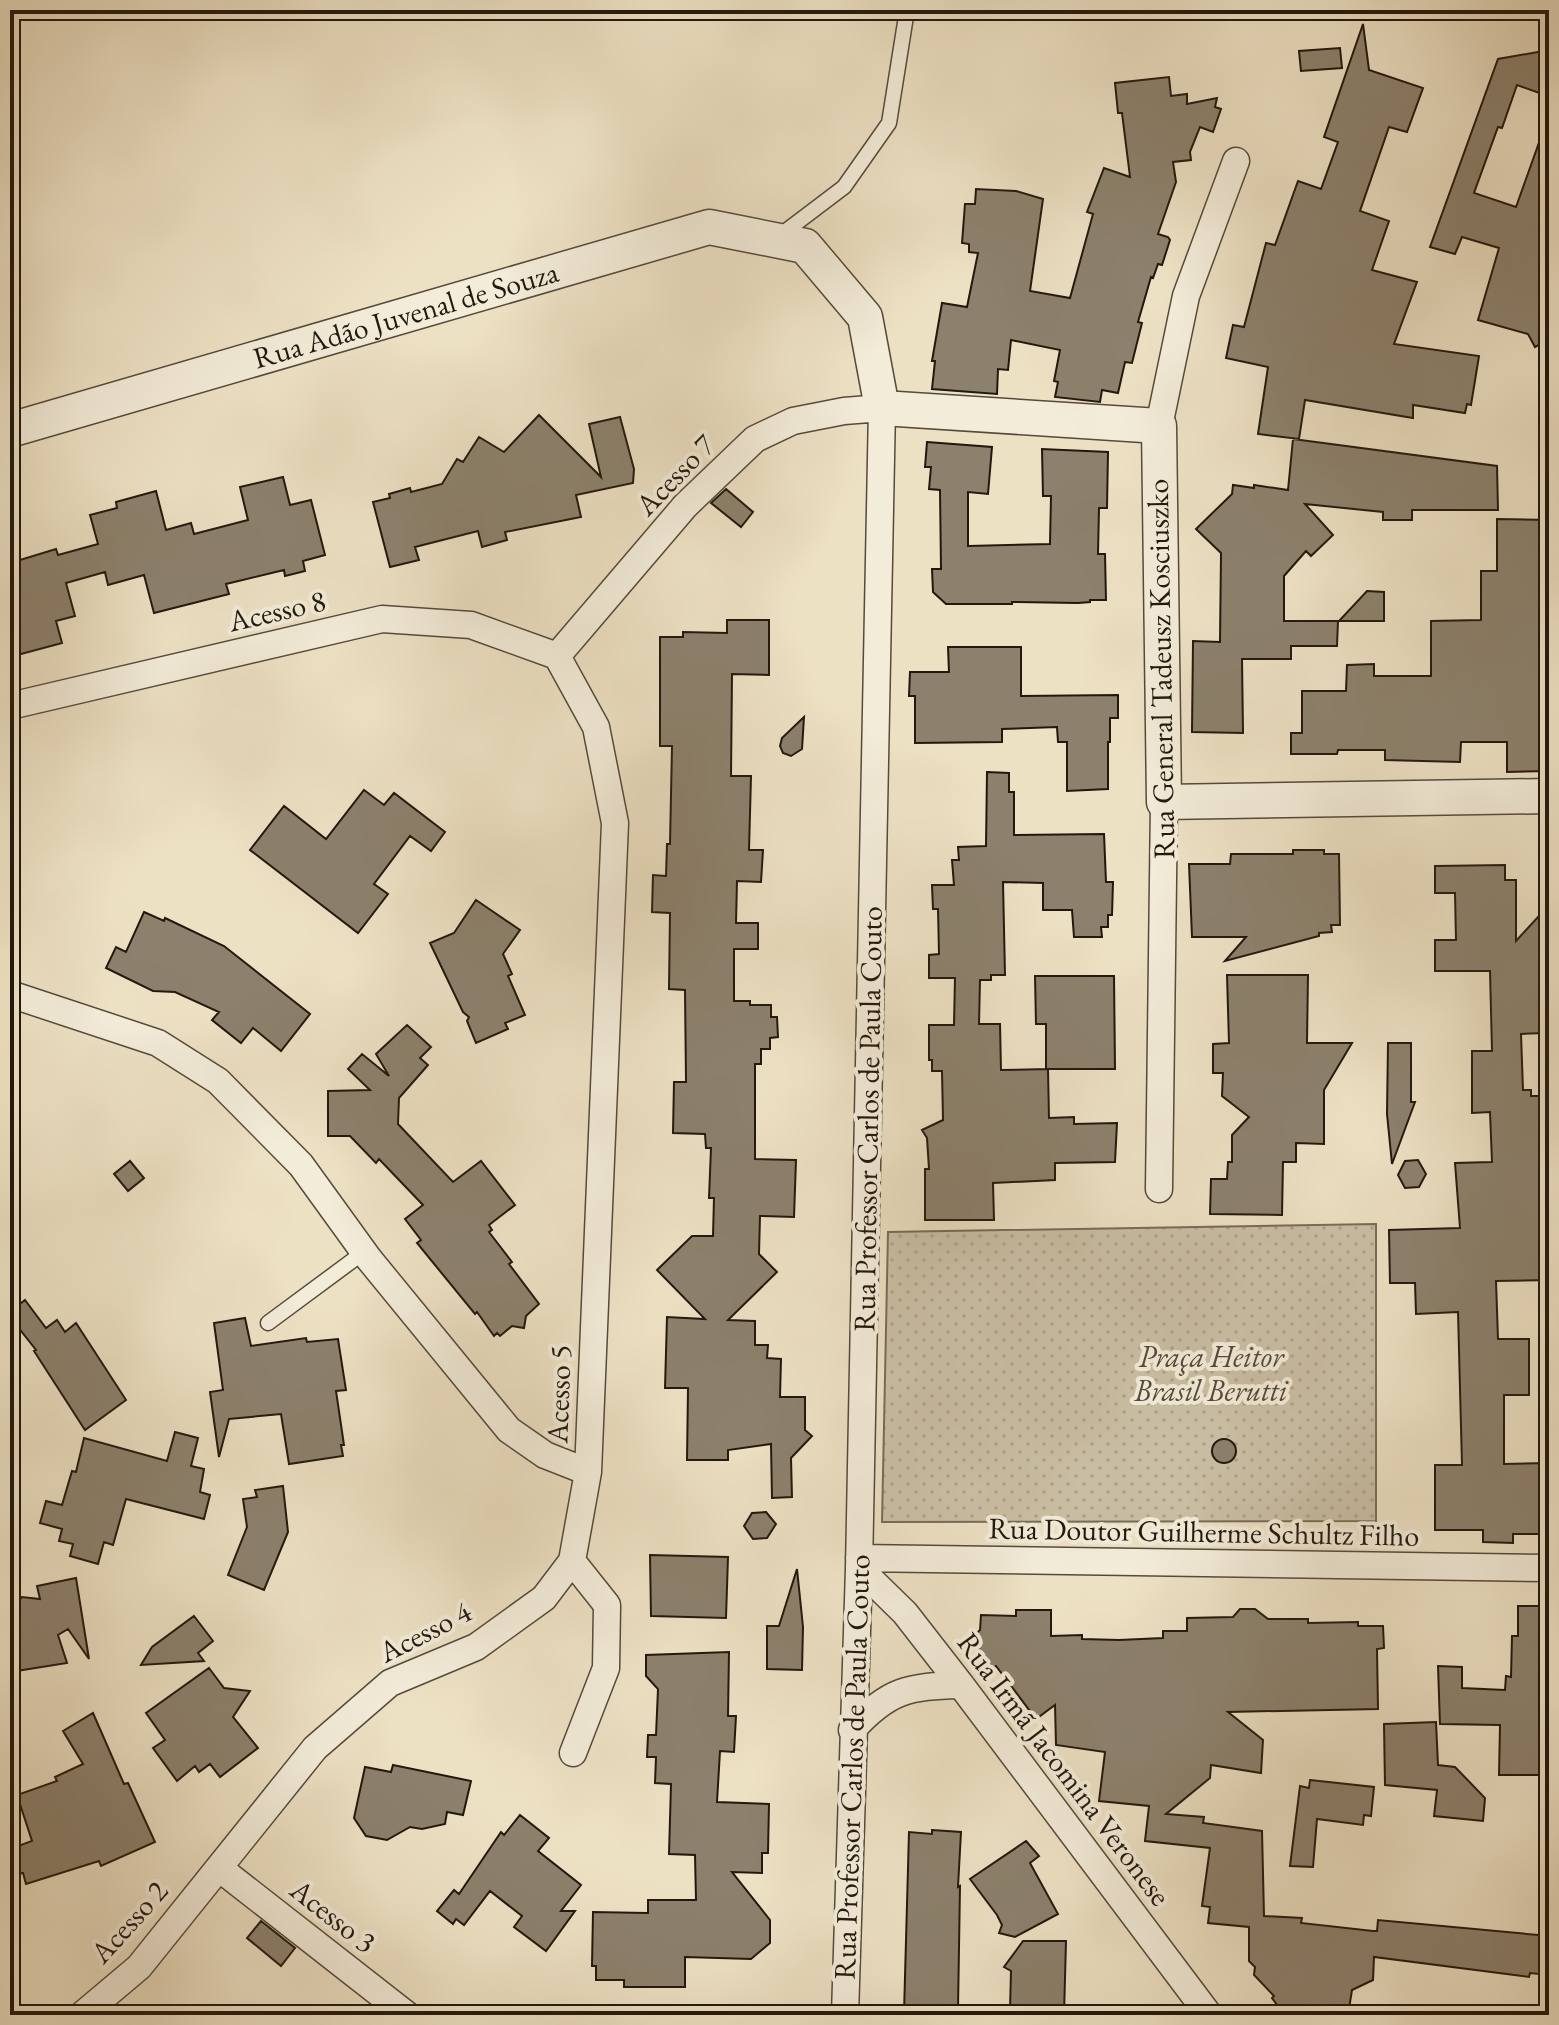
<svg xmlns="http://www.w3.org/2000/svg" width="1559" height="2025" viewBox="0 0 1559 2025" font-family="'EB Garamond',serif">
<defs>
<pattern id="park-dots" width="8" height="8" patternUnits="userSpaceOnUse" patternTransform="scale(2)"><rect width="8" height="8" fill="#cabfa5"/><path d="M2 2h.1M6 6h.1" fill="none" stroke="#ada38d" stroke-width="1.8" stroke-linecap="round"/></pattern>
</defs>
<rect width="100%" height="100%" fill="#ede1c4"/>
<filter id="stains"><feTurbulence type="fractalNoise" baseFrequency=".0025" numOctaves="4"/><feColorMatrix values="0 0 0 0 .2 0 0 0 0 .09 0 0 0 0 .02 0 0 0 .5 -.17"/></filter>
<radialGradient id="worn" r=".72"><stop offset=".6" stop-color="#630" stop-opacity="0"/><stop offset="1" stop-color="#630" stop-opacity=".3"/></radialGradient>
<path fill="url(#park-dots)" stroke="#766c5a" stroke-width="2" d="M 1376,1224 L 1376,1521 L 882,1522 L 888,1232 Z"/>
<path fill="#8c816d" stroke="#22180e" stroke-width="2" d="M 1363,24 L 1369,70 L 1423,88 L 1407,132 L 1389,127 L 1360,211 L 1389,221 L 1372,270 L 1417,282 L 1394,344 L 1479,356 L 1471,405 L 1467,404 L 1465,413 L 1413,405 L 1413,418 L 1305,400 L 1299,439 L 1258,434 L 1268,367 L 1226,358 L 1233,325 L 1244,327 L 1266,243 L 1275,245 L 1298,181 L 1321,189 L 1338,142 L 1324,137 Z
M 1340,48 L 1342,68 L 1301,71 L 1299,51 Z
M 1549,50 L 1549,72 L 1542,73 L 1545,95 L 1517,85 L 1502,128 L 1498,127 L 1474,193 L 1516,207 L 1546,123 L 1549,123 L 1549,339 L 1535,347 L 1528,334 L 1478,320 L 1499,248 L 1462,237 L 1455,254 L 1430,247 L 1498,59 Z
M 1169,77 L 1171,96 L 1187,94 L 1187,104 L 1217,98 L 1215,107 L 1221,109 L 1213,132 L 1200,127 L 1190,152 L 1191,160 L 1173,162 L 1176,182 L 1158,234 L 1168,237 L 1170,240 L 1162,265 L 1158,264 L 1153,278 L 1151,277 L 1138,322 L 1142,323 L 1132,363 L 1125,362 L 1118,393 L 1102,390 L 1100,402 L 1055,397 L 1058,382 L 1054,381 L 1060,350 L 1011,340 L 1008,370 L 998,369 L 997,394 L 932,389 L 935,361 L 932,361 L 942,303 L 967,307 L 978,253 L 969,252 L 969,244 L 962,243 L 965,204 L 975,204 L 976,189 L 1016,191 L 1043,199 L 1030,291 L 1070,298 L 1093,214 L 1087,212 L 1104,168 L 1130,177 L 1122,113 L 1118,113 L 1115,83 Z
M 539,415 L 601,477 L 589,424 L 620,417 L 634,469 L 633,483 L 576,495 L 581,517 L 505,532 L 507,540 L 482,547 L 478,531 L 415,547 L 419,560 L 390,567 L 373,502 L 390,498 L 389,494 L 410,488 L 411,492 L 442,484 L 457,459 L 463,462 L 479,437 L 504,452 Z
M 1293,439 L 1497,466 L 1498,510 L 1412,510 L 1412,520 L 1383,520 L 1383,512 L 1305,504 L 1333,535 L 1311,556 L 1306,551 L 1284,576 L 1284,621 L 1338,621 L 1337,646 L 1291,646 L 1291,659 L 1242,659 L 1243,733 L 1192,732 L 1193,641 L 1220,642 L 1221,553 L 1196,529 L 1232,494 L 1233,485 L 1254,488 L 1254,485 L 1288,490 Z
M 927,442 L 992,447 L 988,494 L 968,492 L 968,546 L 1050,544 L 1051,496 L 1043,496 L 1042,449 L 1108,452 L 1107,508 L 1099,508 L 1098,554 L 1105,554 L 1106,600 L 1090,600 L 1090,602 L 1078,603 L 1012,602 L 1012,604 L 946,604 L 933,592 L 932,569 L 941,569 L 940,490 L 929,489 L 931,467 L 925,467 Z
M 283,477 L 290,505 L 311,500 L 325,555 L 303,561 L 305,571 L 285,576 L 284,570 L 226,584 L 229,594 L 154,613 L 144,575 L 108,585 L 105,572 L 66,583 L 75,616 L 56,621 L 62,643 L 10,657 L 10,563 L 56,549 L 58,555 L 98,544 L 90,515 L 117,508 L 116,502 L 156,491 L 166,530 L 191,523 L 194,534 L 248,520 L 240,487 Z
M 726,489 L 753,512 L 741,527 L 711,503 Z
M 1497,519 L 1549,520 L 1549,771 L 1507,772 L 1507,742 L 1461,742 L 1460,762 L 1385,760 L 1385,750 L 1338,750 L 1337,754 L 1291,754 L 1291,733 L 1302,733 L 1302,691 L 1346,691 L 1347,665 L 1374,664 L 1374,676 L 1431,676 L 1431,621 L 1481,620 L 1481,571 L 1497,571 Z
M 1367,591 L 1384,592 L 1384,621 L 1339,621 Z
M 727,620 L 769,620 L 769,675 L 732,674 L 731,776 L 751,776 L 749,850 L 763,850 L 761,882 L 737,881 L 736,923 L 758,923 L 758,949 L 734,949 L 734,1001 L 750,1001 L 750,1005 L 771,1005 L 771,1017 L 777,1017 L 778,1037 L 770,1038 L 770,1049 L 761,1049 L 761,1064 L 755,1064 L 755,1159 L 796,1160 L 794,1217 L 760,1216 L 759,1254 L 777,1272 L 728,1320 L 755,1321 L 755,1345 L 768,1345 L 767,1358 L 781,1359 L 780,1397 L 805,1397 L 805,1430 L 812,1436 L 791,1458 L 792,1497 L 772,1498 L 771,1444 L 728,1450 L 728,1460 L 687,1460 L 688,1388 L 665,1388 L 667,1317 L 705,1319 L 657,1270 L 692,1236 L 713,1236 L 714,1198 L 709,1198 L 711,1148 L 706,1148 L 705,1134 L 673,1133 L 674,1082 L 686,1082 L 685,990 L 669,989 L 670,913 L 652,912 L 653,875 L 666,876 L 667,844 L 670,844 L 672,746 L 660,746 L 660,637 L 683,637 L 683,632 L 727,633 Z
M 948,647 L 1021,647 L 1021,696 L 1118,695 L 1118,718 L 1110,718 L 1110,742 L 1108,742 L 1108,789 L 1067,791 L 1067,742 L 1058,742 L 1057,727 L 1002,729 L 1002,742 L 915,743 L 915,696 L 909,696 L 910,672 L 949,672 Z
M 804,717 L 802,749 L 791,756 L 783,753 L 780,746 L 782,738 Z
M 987,772 L 1009,773 L 1009,792 L 1014,792 L 1014,835 L 1104,834 L 1106,882 L 1113,882 L 1112,915 L 1108,915 L 1108,927 L 1101,927 L 1102,937 L 1074,937 L 1072,910 L 1043,910 L 1043,883 L 1003,882 L 1005,975 L 991,975 L 991,980 L 980,980 L 979,1024 L 1000,1024 L 1001,1070 L 1048,1069 L 1049,1118 L 1074,1117 L 1074,1124 L 1117,1123 L 1115,1162 L 1055,1163 L 1055,1180 L 993,1183 L 994,1220 L 925,1220 L 925,1169 L 929,1169 L 927,1138 L 922,1130 L 943,1120 L 942,1071 L 932,1071 L 932,1060 L 929,1060 L 929,1025 L 954,1025 L 955,978 L 929,978 L 929,955 L 939,954 L 938,909 L 933,909 L 932,885 L 954,885 L 952,860 L 959,860 L 958,847 L 986,846 Z
M 364,790 L 384,805 L 394,793 L 445,832 L 431,851 L 410,836 L 374,884 L 388,894 L 358,933 L 250,850 L 284,806 L 326,839 Z
M 1293,850 L 1324,850 L 1324,854 L 1339,854 L 1340,925 L 1331,925 L 1332,932 L 1319,933 L 1319,936 L 1225,961 L 1246,937 L 1192,937 L 1189,864 L 1230,864 L 1231,854 L 1293,854 Z
M 1505,865 L 1505,880 L 1516,880 L 1516,941 L 1549,905 L 1549,1006 L 1544,1011 L 1544,1033 L 1521,1034 L 1523,1090 L 1531,1090 L 1531,1096 L 1549,1096 L 1549,1280 L 1496,1281 L 1498,1339 L 1529,1339 L 1529,1395 L 1504,1395 L 1504,1464 L 1549,1463 L 1549,1534 L 1513,1534 L 1513,1543 L 1483,1542 L 1483,1530 L 1435,1530 L 1435,1465 L 1462,1465 L 1458,1312 L 1416,1314 L 1415,1283 L 1390,1283 L 1389,1230 L 1460,1228 L 1455,1163 L 1492,1162 L 1490,1112 L 1472,1113 L 1472,1051 L 1492,1051 L 1490,971 L 1435,971 L 1435,940 L 1456,940 L 1455,893 L 1435,893 L 1435,866 Z
M 476,900 L 520,930 L 503,954 L 512,974 L 508,976 L 525,1015 L 505,1023 L 508,1029 L 476,1043 L 467,1021 L 469,1017 L 463,1012 L 430,943 L 454,933 Z
M 144,912 L 164,921 L 165,918 L 224,946 L 310,1014 L 281,1051 L 253,1028 L 241,1043 L 212,1020 L 219,1012 L 175,992 L 153,991 L 106,968 L 116,947 L 126,952 Z
M 1227,975 L 1308,975 L 1307,1043 L 1352,1043 L 1324,1090 L 1324,1144 L 1296,1143 L 1296,1162 L 1283,1162 L 1282,1215 L 1210,1214 L 1211,1179 L 1227,1179 L 1228,1162 L 1232,1162 L 1232,1135 L 1249,1117 L 1222,1096 L 1223,1073 L 1213,1073 L 1213,1044 L 1229,1043 Z
M 1035,976 L 1114,976 L 1115,1069 L 1046,1069 L 1046,1024 L 1036,1024 Z
M 407,1025 L 431,1047 L 420,1058 L 428,1065 L 399,1098 L 398,1124 L 453,1182 L 481,1161 L 515,1205 L 489,1225 L 492,1230 L 489,1232 L 512,1262 L 509,1264 L 539,1304 L 526,1316 L 524,1328 L 512,1326 L 500,1336 L 497,1333 L 494,1336 L 477,1312 L 475,1314 L 417,1243 L 421,1240 L 405,1219 L 423,1205 L 379,1159 L 376,1163 L 350,1136 L 328,1136 L 328,1091 L 370,1090 L 348,1069 L 362,1054 L 389,1076 L 376,1054 Z
M 1388,1043 L 1411,1043 L 1411,1102 L 1415,1102 L 1392,1164 L 1387,1114 Z
M 1418,1160 L 1426,1174 L 1419,1187 L 1405,1188 L 1398,1175 L 1405,1161 Z
M 130,1161 L 144,1178 L 128,1191 L 114,1174 Z
M 25,1300 L 46,1328 L 57,1320 L 65,1332 L 76,1323 L 126,1400 L 85,1430 L 34,1351 L 36,1350 L 10,1317 L 10,1312 Z
M 245,1318 L 251,1346 L 306,1338 L 307,1342 L 338,1339 L 346,1390 L 336,1391 L 344,1445 L 341,1445 L 343,1456 L 289,1464 L 281,1414 L 229,1419 L 219,1457 L 210,1392 L 223,1390 L 214,1323 Z
M 175,1432 L 198,1438 L 191,1466 L 204,1469 L 200,1492 L 210,1495 L 204,1519 L 126,1499 L 113,1545 L 104,1542 L 98,1564 L 70,1556 L 73,1544 L 59,1541 L 62,1529 L 40,1523 L 46,1501 L 62,1505 L 72,1471 L 76,1472 L 84,1438 L 167,1461 Z
M1212 1451a12 12 0 1 1 24 0a12 12 0 1 1-24 0Z
M 283,1486 L 288,1532 L 264,1590 L 228,1575 L 247,1527 L 243,1499 L 257,1497 L 255,1490 Z
M 766,1512 L 776,1524 L 767,1538 L 753,1539 L 744,1526 L 752,1513 Z
M 650,1555 L 728,1557 L 726,1618 L 651,1616 Z
M 797,1569 L 803,1627 L 802,1670 L 767,1669 L 767,1626 L 779,1626 Z
M 76,1578 L 89,1659 L 68,1629 L 58,1635 L 67,1663 L 10,1672 L 10,1612 L 22,1597 L 40,1599 L 37,1586 Z
M 1518,1606 L 1549,1606 L 1549,1775 L 1499,1775 L 1500,1725 L 1440,1724 L 1438,1666 L 1462,1667 L 1462,1688 L 1505,1690 L 1506,1676 L 1511,1677 L 1512,1636 L 1518,1636 Z
M 1240,1609 L 1255,1609 L 1268,1619 L 1308,1619 L 1308,1623 L 1358,1622 L 1358,1626 L 1383,1626 L 1384,1648 L 1377,1649 L 1378,1709 L 1228,1712 L 1263,1740 L 1261,1773 L 1211,1765 L 1210,1778 L 1166,1814 L 1204,1817 L 1203,1823 L 1262,1831 L 1264,1916 L 1302,1918 L 1301,1923 L 1373,1931 L 1377,1931 L 1378,1920 L 1549,1936 L 1549,1975 L 1530,1973 L 1529,1977 L 1374,1957 L 1373,1980 L 1352,1990 L 1348,2015 L 1302,2015 L 1281,2010 L 1272,1998 L 1274,1996 L 1254,1975 L 1255,1967 L 1249,1961 L 1249,1927 L 1208,1923 L 1210,1907 L 1202,1906 L 1210,1848 L 1145,1841 L 1149,1806 L 1099,1801 L 1105,1752 L 1056,1745 L 1055,1705 L 1036,1719 L 996,1666 L 993,1668 L 971,1638 L 980,1630 L 981,1615 L 1016,1616 L 1016,1610 L 1051,1610 L 1051,1636 L 1082,1635 L 1082,1639 L 1119,1640 L 1163,1638 L 1163,1631 L 1187,1631 L 1187,1618 L 1233,1617 Z
M 194,1616 L 213,1641 L 198,1653 L 204,1661 L 141,1665 L 152,1647 Z
M 729,1652 L 728,1716 L 736,1716 L 734,1752 L 720,1751 L 717,1802 L 769,1804 L 768,1853 L 762,1853 L 762,1873 L 732,1872 L 770,1920 L 770,1943 L 751,1959 L 685,1957 L 685,1987 L 624,1987 L 624,1980 L 596,1980 L 596,1966 L 592,1966 L 593,1912 L 648,1913 L 648,1900 L 696,1900 L 695,1855 L 669,1854 L 671,1784 L 655,1783 L 656,1757 L 647,1757 L 648,1735 L 656,1735 L 658,1689 L 646,1676 L 646,1655 Z
M 209,1668 L 224,1688 L 250,1691 L 233,1717 L 258,1748 L 220,1777 L 210,1764 L 199,1772 L 195,1766 L 177,1781 L 153,1748 L 165,1740 L 146,1713 Z
M 93,1713 L 124,1784 L 128,1783 L 155,1842 L 101,1866 L 99,1861 L 26,1884 L 23,1873 L 18,1874 L 10,1849 L 32,1841 L 17,1795 L 57,1781 L 55,1777 L 83,1764 L 63,1731 Z
M 1436,1722 L 1438,1765 L 1455,1767 L 1485,1798 L 1483,1821 L 1434,1816 L 1437,1790 L 1385,1785 L 1384,1724 Z
M 393,1765 L 471,1781 L 463,1815 L 447,1812 L 445,1824 L 422,1829 L 410,1827 L 387,1840 L 366,1836 L 354,1818 L 365,1767 L 391,1772 Z
M 1310,1780 L 1374,1787 L 1371,1816 L 1364,1815 L 1363,1825 L 1317,1819 L 1313,1867 L 1290,1866 L 1300,1786 L 1309,1788 Z
M 520,1815 L 549,1838 L 538,1851 L 581,1885 L 561,1911 L 575,1911 L 546,1951 L 514,1927 L 522,1916 L 490,1891 L 464,1925 L 456,1919 L 453,1924 L 437,1911 L 454,1890 L 459,1894 L 501,1832 L 504,1835 Z
M 932,1830 L 961,1832 L 958,1887 L 960,1886 L 958,2009 L 947,2008 L 947,2015 L 904,2013 L 909,1832 L 932,1834 Z
M 1026,1841 L 1039,1856 L 1030,1863 L 1058,1914 L 1015,1937 L 999,1933 L 1002,1925 L 997,1915 L 970,1879 Z
M 261,1921 L 295,1948 L 281,1966 L 247,1938 Z
M 1023,1941 L 1066,1941 L 1064,2015 L 1035,2015 L 1035,2011 L 1010,2010 L 1011,1971 L 1004,1967 Z"/>
<g fill="none" stroke-linecap="round" stroke-linejoin="round">
<g stroke="#554a3c" stroke-width="17">
<path id="service" d="M 778,237 L 844,187 L 889,123 L 907,10
M 268,1323 L 364,1252"/>
</g>
<g stroke="#554a3c" stroke-width="29">
<path id="minor" d="M 1159,426 L 1186,296 L 1236,161
M 557,656 L 685,506 L 755,439 L 793,421 L 844,411 L 882,408 L 859,1568 L 845,2015
M 10,706 L 382,619 L 471,625 L 557,656
M 10,994 L 158,1043 L 218,1081 L 301,1165 L 369,1259 L 509,1430 L 545,1455 L 588,1472 L 615,823 L 596,727 L 557,656
M 1159,1189 L 1164,802
M 859,1558 L 1549,1568
M 572,1561 L 607,1605 L 606,1668 L 573,1753
M 859,1568 L 905,1613 L 961,1685 L 1209,2015
M 852,1730 C 888,1690 909,1686 961,1685
M 219,1868 L 407,2015
M 82,2015 L 139,1967 L 315,1748 L 390,1683 L 476,1647 L 544,1598 L 572,1561 L 588,1472"/>
</g>
<g stroke="#554a3c" stroke-width="37">
<g id="tertiary">
<path id="s1" d="M 10,430 L 709,227 L 805,246 L 865,317 L 882,408 L 1159,426 L 1164,802 L 1549,796"/>
</g>
</g>
<use href="#service" stroke="#f3ecd9" stroke-width="14"/>
<use href="#minor" stroke="#f3ecd9" stroke-width="26"/>
<use href="#tertiary" stroke="#f3ecd9" stroke-width="34"/>
</g>
<g text-anchor="middle" stroke-width="8" stroke-linejoin="round" paint-order="stroke">
<g font-size="30" fill="#22180e" stroke="#f3ecd9">
<text dy="10" stroke="none"><textPath href="#s1" startOffset="412">Rua Adão Juvenal de Souza</textPath></text>
<text transform="translate(675 475) rotate(-46)" y="10">Acesso 7</text>
<text transform="translate(277 611) rotate(-13)" y="10">Acesso 8</text>
<text transform="translate(1161 669) rotate(-91)" y="10">Rua General Tadeusz Kosciuszko</text>
<text transform="translate(868 1119) rotate(-89)" y="10">Rua Professor Carlos de Paula Couto</text>
<text transform="translate(559 1394) rotate(-88)" y="10">Acesso 5</text>
<text transform="translate(1204 1532) rotate(1)" y="10">Rua Doutor Guilherme Schultz Filho</text>
<text transform="translate(425 1632) rotate(-27)" y="10">Acesso 4</text>
<text transform="translate(852 1767) rotate(-88)" y="10">Rua Professor Carlos de Paula Couto</text>
<text transform="translate(1064 1769) rotate(53)" y="10">Rua Irmã Jacomina Veronese</text>
<text transform="translate(333 1916) rotate(38)" y="10">Acesso 3</text>
<text transform="translate(129 1922) rotate(-48)" y="10">Acesso 2</text>
</g>
<g font-size="30" font-style="italic" fill="#544a3b" stroke="#f3ecd9">
<text x="1211" y="1367">Praça Heitor<tspan x="1211" dy="34">Brasil Berutti</tspan></text>
</g>
</g>
<rect width="1559" height="2025" fill="none" stroke="#ede1c4" stroke-width="40"/>
<rect x="12" y="12" width="1535" height="2001" fill="none" stroke="#22180e" stroke-width="4"/>
<rect x="20" y="20" width="1519" height="1985" fill="none" stroke="#22180e" stroke-width="2"/>
<rect width="100%" height="100%" filter="url(#stains)"/>
<rect width="100%" height="100%" fill="url(#worn)"/>
</svg>
